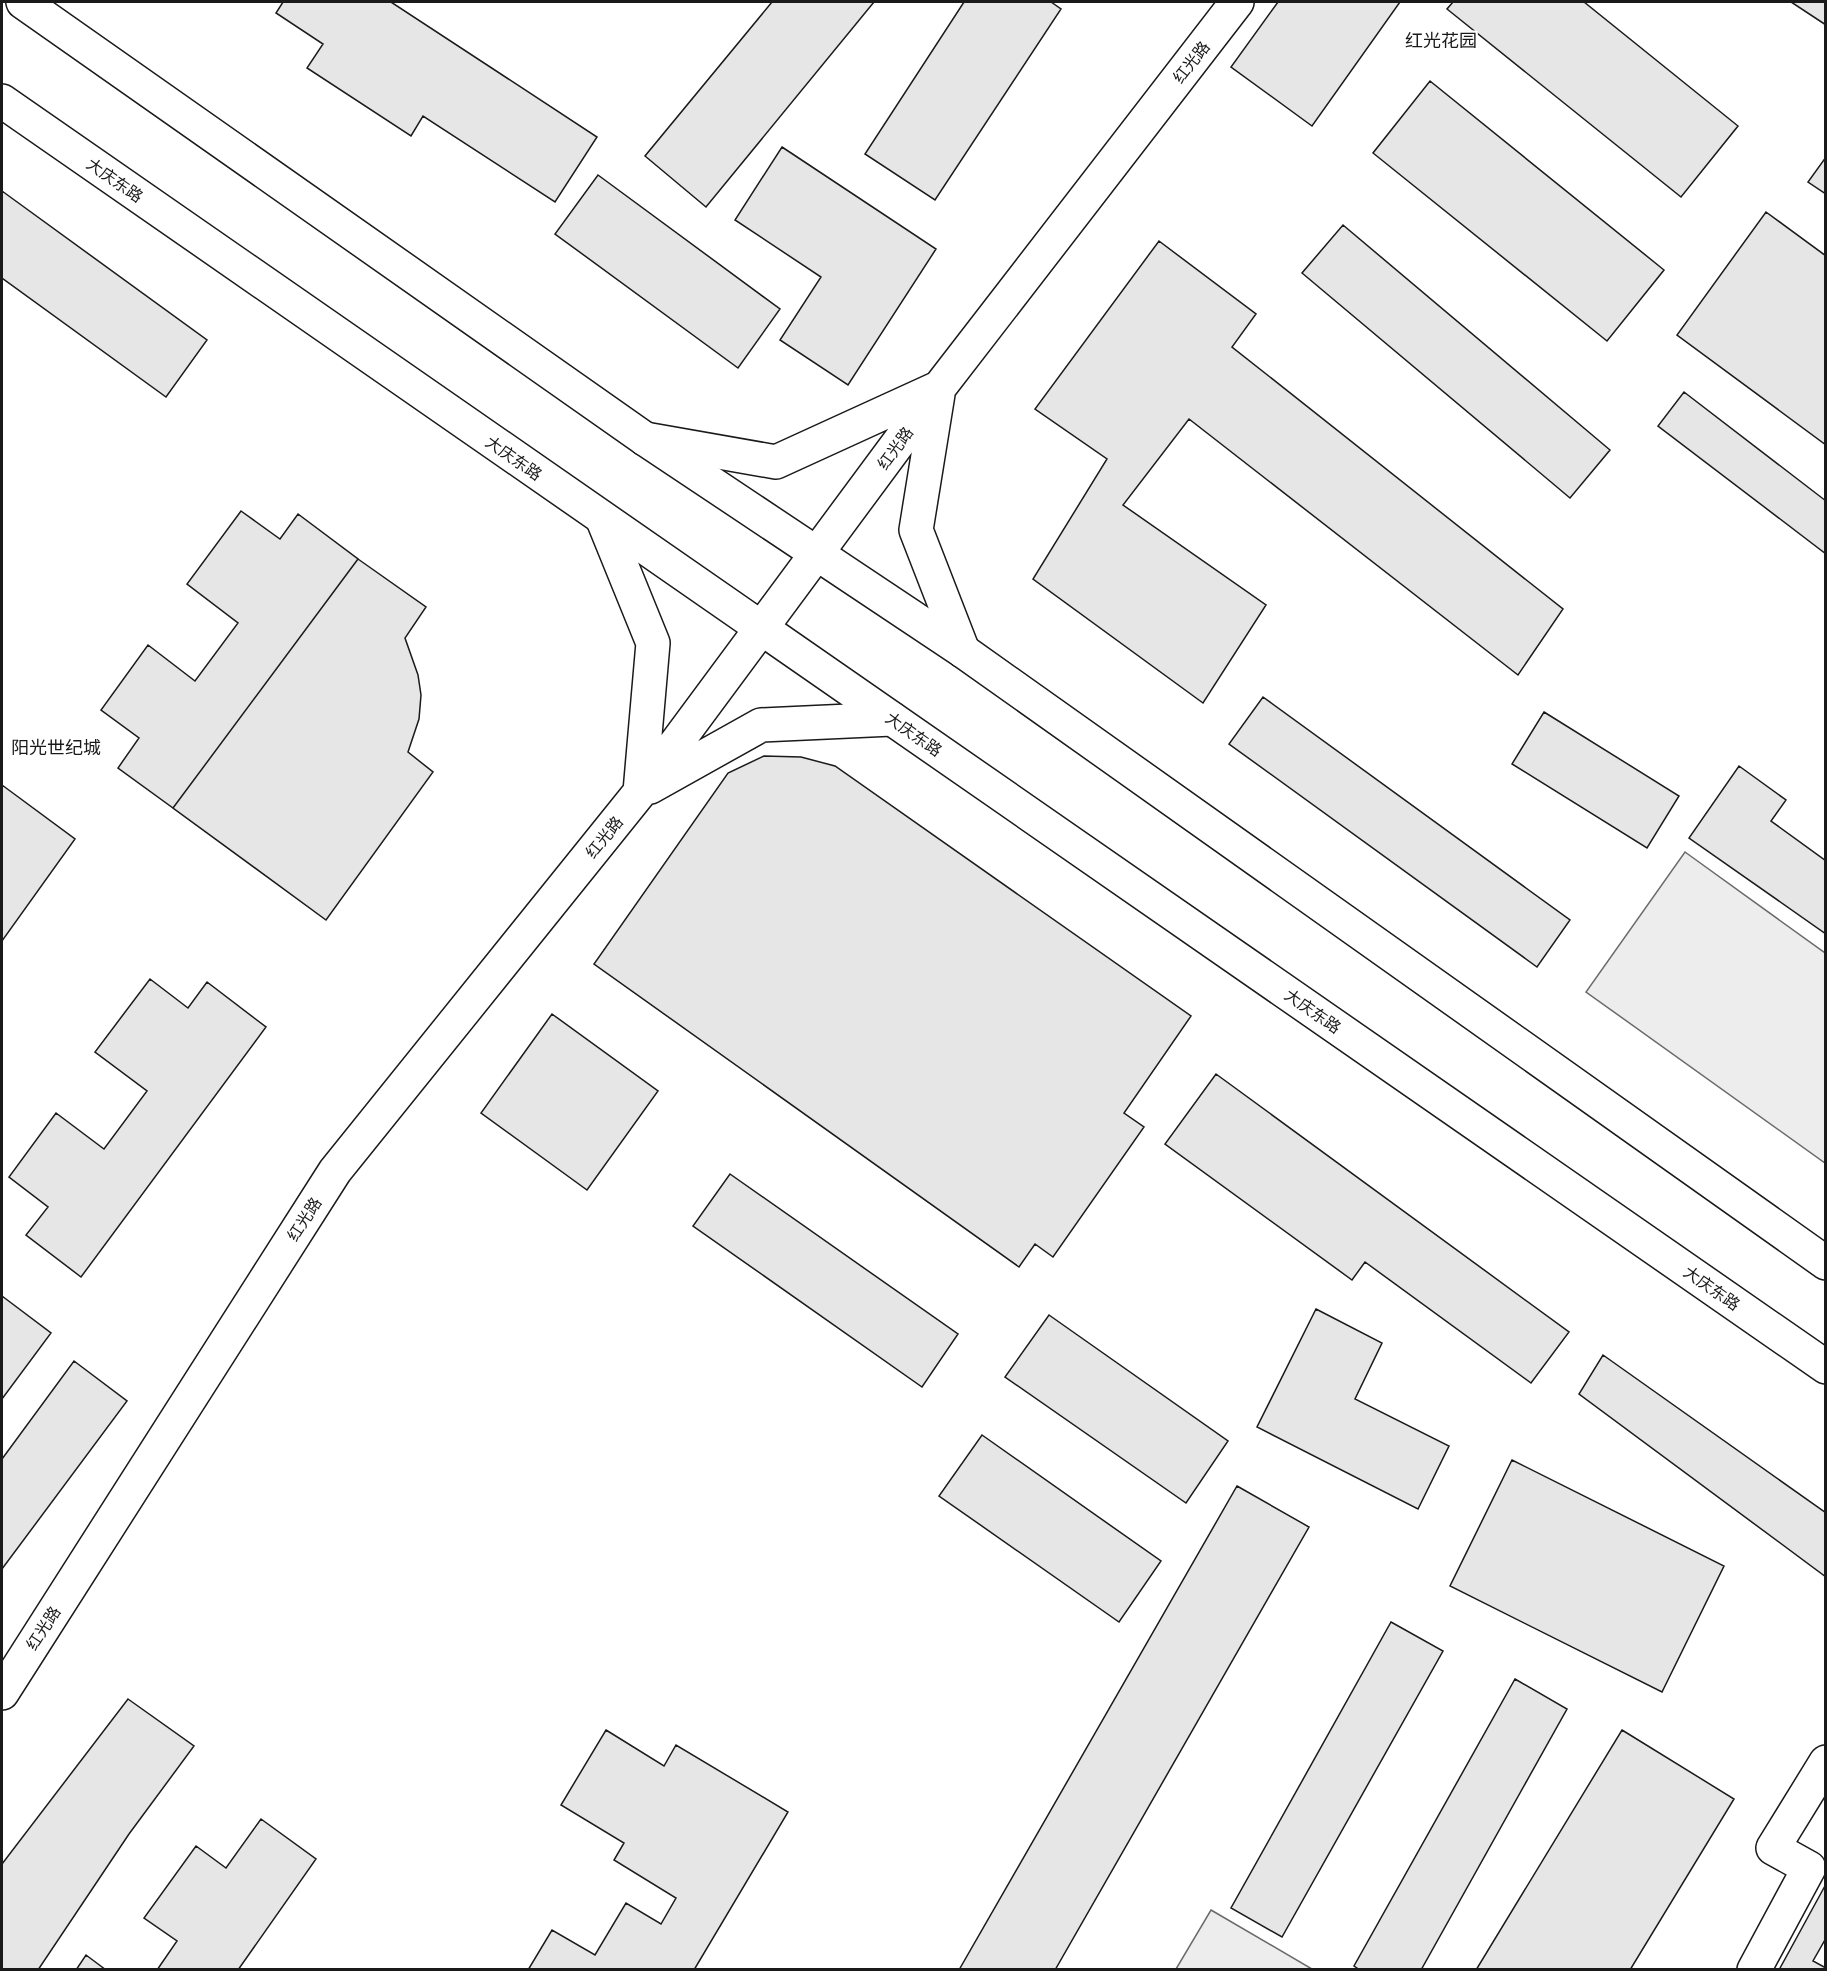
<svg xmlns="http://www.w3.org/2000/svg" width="1827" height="1971" viewBox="0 0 1827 1971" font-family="Quicksand,'Noto Sans SC',sans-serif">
<rect width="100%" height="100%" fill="#fff"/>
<path fill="#ededed" stroke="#6a6a6a" stroke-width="1.5" d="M 1685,852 L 1825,953 L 1825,1163 L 1586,992 Z
M 1211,1910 L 1312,1969 L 1176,1969 Z"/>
<path fill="#e6e6e6" stroke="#1a1a1a" stroke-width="1.5" d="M 283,2 L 391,2 L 597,137 L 555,202 L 423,116 L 411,136 L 307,68 L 323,44 L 276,13 Z
M 772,2 L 874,2 L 706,207 L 645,156 Z
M 964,2 L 1051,2 L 1061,9 L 935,200 L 865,154 Z
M 1278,2 L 1400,2 L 1312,126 L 1231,67 Z
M 1453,2 L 1584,2 L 1738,126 L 1681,197 L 1447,9 Z
M 1791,2 L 1826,2 L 1826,25 Z
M 1430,81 L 1664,270 L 1607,341 L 1373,153 Z
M 782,147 L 936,249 L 848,385 L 780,340 L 821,277 L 735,220 Z
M 1826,157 L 1826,194 L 1808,182 Z
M 598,175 L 780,309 L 738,368 L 555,234 Z
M 2,191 L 207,340 L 166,397 L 2,278 Z
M 1766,212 L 1826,256 L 1826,445 L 1677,335 Z
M 1343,225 L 1610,450 L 1570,498 L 1302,273 Z
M 1159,241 L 1256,314 L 1232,347 L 1563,609 L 1518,675 L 1189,419 L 1123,505 L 1266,605 L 1203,703 L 1033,579 L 1107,459 L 1035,409 Z
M 1684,392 L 1826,501 L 1826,554 L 1658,426 Z
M 241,511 L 280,539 L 298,514 L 358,559 L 173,808 L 118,768 L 139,738 L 101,710 L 148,645 L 195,681 L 238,623 L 187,584 Z
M 358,559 L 426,607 L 405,638 L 418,675 L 421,695 L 419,719 L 408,752 L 433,772 L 326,920 L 173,808 Z
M 1263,697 L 1570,920 L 1537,967 L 1229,744 Z
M 1544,712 L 1679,796 L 1647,848 L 1512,764 Z
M 764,756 L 801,757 L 835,766 L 1191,1016 L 1124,1113 L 1144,1127 L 1053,1257 L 1035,1244 L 1019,1267 L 594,964 L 728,773 Z
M 1739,766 L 1786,800 L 1771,821 L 1826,861 L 1826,934 L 1689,838 Z
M 2,785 L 75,839 L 2,941 Z
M 150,979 L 188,1008 L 207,982 L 266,1027 L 81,1277 L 26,1235 L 48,1207 L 9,1177 L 56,1113 L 104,1149 L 147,1091 L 95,1052 Z
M 552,1014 L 658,1091 L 587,1190 L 481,1113 Z
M 1216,1074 L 1569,1332 L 1531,1383 L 1365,1262 L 1352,1280 L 1165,1144 Z
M 730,1174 L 958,1334 L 922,1387 L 693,1226 Z
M 2,1296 L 51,1333 L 2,1399 Z
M 1316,1309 L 1382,1343 L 1355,1399 L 1449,1446 L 1418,1509 L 1257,1427 Z
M 1049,1315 L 1228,1441 L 1186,1503 L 1005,1377 Z
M 1603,1355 L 1826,1513 L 1826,1577 L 1579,1394 Z
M 74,1361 L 127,1401 L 2,1569 L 2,1459 Z
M 982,1435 L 1161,1561 L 1119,1622 L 939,1496 Z
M 1512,1460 L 1724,1566 L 1662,1692 L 1450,1586 Z
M 1237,1486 L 1309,1527 L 1055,1970 L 959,1970 Z
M 1391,1622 L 1443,1651 L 1282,1937 L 1231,1908 Z
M 1515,1679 L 1567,1709 L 1421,1970 L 1360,1970 L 1354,1966 Z
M 128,1699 L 194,1746 L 129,1834 L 38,1970 L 2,1970 L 2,1864 Z
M 606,1730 L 664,1766 L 676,1745 L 788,1812 L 694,1970 L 528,1970 L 552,1930 L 595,1955 L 626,1903 L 661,1924 L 676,1898 L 614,1860 L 624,1843 L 561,1805 Z
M 1622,1730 L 1734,1799 L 1630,1970 L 1476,1970 Z
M 261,1819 L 316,1859 L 238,1970 L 157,1970 L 177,1941 L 144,1918 L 196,1846 L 226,1868 Z
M 1826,1884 L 1826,1938 L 1813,1961 L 1826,1968 L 1826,1970 L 1779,1970 Z
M 86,1955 L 106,1970 L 76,1970 Z"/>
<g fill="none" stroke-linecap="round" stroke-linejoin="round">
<g stroke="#1a1a1a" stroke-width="36">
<path id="minor" d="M 938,394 L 916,530 L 963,651
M 645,439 L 776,462 L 938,388
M 603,520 L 653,643 L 640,792
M 650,787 L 761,725 L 892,719
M 2,1693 L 335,1171 L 640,792 L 939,388 L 1237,2
M 1754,1970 L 1809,1868 L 1773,1848 L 1826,1762"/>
</g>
<g stroke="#1a1a1a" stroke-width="36">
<path id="major" d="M 23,2 L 645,439 L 963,651 L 1826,1263
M 2,101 L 1826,1367"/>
</g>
<use href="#minor" stroke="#fff" stroke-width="33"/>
<use href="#major" stroke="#fff" stroke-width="33"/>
</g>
<g text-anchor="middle" stroke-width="4.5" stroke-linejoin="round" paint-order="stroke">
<g font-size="16" fill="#1a1a1a" stroke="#fff">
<text transform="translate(1191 62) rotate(-52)" y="6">红光路</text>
<text transform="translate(115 180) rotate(35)" y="6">大庆东路</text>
<text transform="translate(895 448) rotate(-54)" y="6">红光路</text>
<text transform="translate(514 458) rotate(35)" y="6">大庆东路</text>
<text transform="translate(914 734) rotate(35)" y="6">大庆东路</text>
<text transform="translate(604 837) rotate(-51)" y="6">红光路</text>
<text transform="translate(1313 1011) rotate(35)" y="6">大庆东路</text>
<text transform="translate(304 1219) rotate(-57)" y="6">红光路</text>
<text transform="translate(1712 1288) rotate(35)" y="6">大庆东路</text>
<text transform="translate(43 1628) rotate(-57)" y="6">红光路</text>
</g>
<g font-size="18" fill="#1a1a1a" stroke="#fff">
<text x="1441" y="47">红光花园</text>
<text x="56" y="754">阳光世纪城</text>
</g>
</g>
<rect width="1827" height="1971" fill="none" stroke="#1a1a1a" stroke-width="6"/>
</svg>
